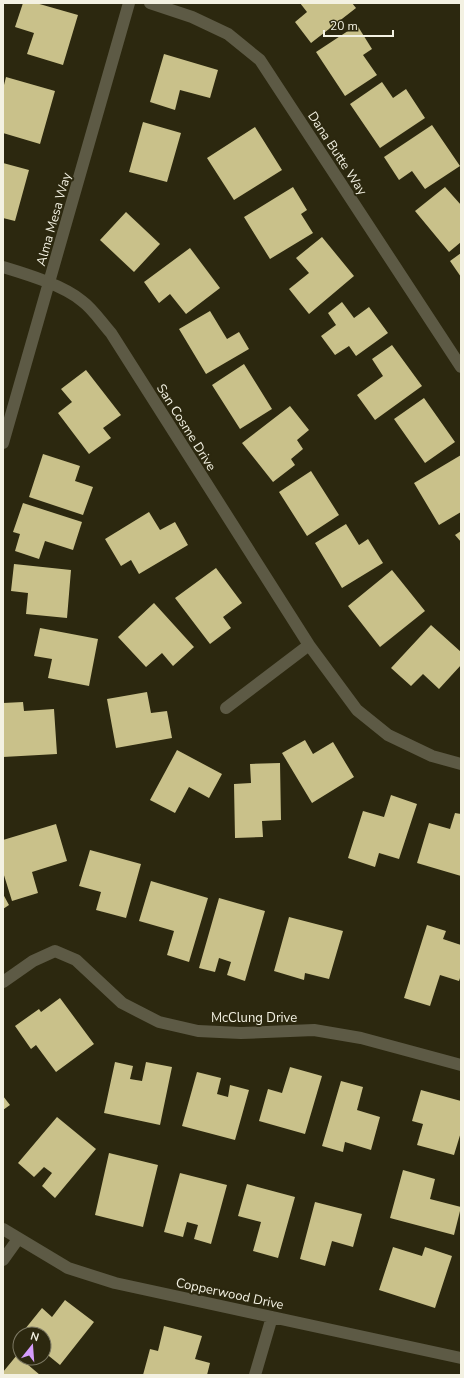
<svg xmlns="http://www.w3.org/2000/svg" width="464" height="1378" viewBox="0 0 464 1378" font-family="'Nunito Sans',sans-serif">
<rect width="100%" height="100%" fill="#2c280f"/>
<path fill="#c9c18a" d="M 23,3 L 36,3 L 78,15 L 63,65 L 27,54 L 34,33 L 15,27 Z
M 300,3 L 352,3 L 356,8 L 311,43 L 295,22 L 307,12 Z
M 357,25 L 372,49 L 363,55 L 377,75 L 345,96 L 316,52 Z
M 164,54 L 218,70 L 210,98 L 180,90 L 175,110 L 150,102 Z
M 6,77 L 55,91 L 40,144 L 3,133 L 3,89 Z
M 382,82 L 393,98 L 406,89 L 425,118 L 380,148 L 350,104 Z
M 143,122 L 181,133 L 167,182 L 129,172 Z
M 432,125 L 460,166 L 425,189 L 412,171 L 399,180 L 384,157 Z
M 255,127 L 282,170 L 234,200 L 207,158 Z
M 3,163 L 29,170 L 15,221 L 3,218 Z
M 293,187 L 307,210 L 301,214 L 313,233 L 270,259 L 244,217 Z
M 445,187 L 461,205 L 461,242 L 449,252 L 415,211 Z
M 126,212 L 160,244 L 134,272 L 100,240 Z
M 322,237 L 354,276 L 309,314 L 289,289 L 309,273 L 296,258 Z
M 190,248 L 220,288 L 186,314 L 170,294 L 159,303 L 144,282 Z
M 461,253 L 461,277 L 450,261 Z
M 342,302 L 354,318 L 369,307 L 388,333 L 356,356 L 349,346 L 335,355 L 321,336 L 336,325 L 328,313 Z
M 210,311 L 227,339 L 239,332 L 249,349 L 206,374 L 179,329 Z
M 392,345 L 422,386 L 375,420 L 357,395 L 383,376 L 372,359 Z
M 244,364 L 272,409 L 240,429 L 212,385 Z
M 86,370 L 121,415 L 103,428 L 111,438 L 89,454 L 58,413 L 72,402 L 61,389 Z
M 424,398 L 455,442 L 425,463 L 394,419 Z
M 290,406 L 309,430 L 297,440 L 303,449 L 291,459 L 295,465 L 273,482 L 242,443 Z
M 43,454 L 80,466 L 75,481 L 93,487 L 83,515 L 29,497 Z
M 461,455 L 461,512 L 439,525 L 414,483 Z
M 311,471 L 339,515 L 307,536 L 279,492 Z
M 23,503 L 82,522 L 73,550 L 45,541 L 39,559 L 15,551 L 20,534 L 13,532 Z
M 149,512 L 160,530 L 175,522 L 188,545 L 139,574 L 131,560 L 121,566 L 105,539 Z
M 346,524 L 359,545 L 368,539 L 383,563 L 342,588 L 315,543 Z
M 461,531 L 461,542 L 455,535 Z
M 14,564 L 71,570 L 67,618 L 26,614 L 28,593 L 11,591 Z
M 216,568 L 242,603 L 223,617 L 231,628 L 210,644 L 175,598 Z
M 392,570 L 425,611 L 380,647 L 348,606 Z
M 154,603 L 194,647 L 173,666 L 162,653 L 146,667 L 118,637 Z
M 431,625 L 461,652 L 461,665 L 439,689 L 423,674 L 411,686 L 391,668 Z
M 40,628 L 98,639 L 89,686 L 48,678 L 52,659 L 34,656 Z
M 147,692 L 151,713 L 167,711 L 172,738 L 116,748 L 107,699 Z
M 23,702 L 24,711 L 54,709 L 57,754 L 3,757 L 3,703 Z
M 305,740 L 313,754 L 333,742 L 354,777 L 312,803 L 282,753 Z
M 177,750 L 222,774 L 209,798 L 189,787 L 175,813 L 150,800 Z
M 280,763 L 281,820 L 262,821 L 263,837 L 235,838 L 234,784 L 251,783 L 250,764 Z
M 391,795 L 417,804 L 399,859 L 379,853 L 375,867 L 348,858 L 363,811 L 384,817 Z
M 455,813 L 461,814 L 461,876 L 417,863 L 429,823 L 450,829 Z
M 56,824 L 67,861 L 32,872 L 38,893 L 12,901 L 3,872 L 3,840 Z
M 90,850 L 141,864 L 126,918 L 96,910 L 101,892 L 79,886 Z
M 151,881 L 208,898 L 189,962 L 167,955 L 174,931 L 139,921 Z
M 3,894 L 9,905 L 3,909 Z
M 219,898 L 265,911 L 245,981 L 227,975 L 231,962 L 219,958 L 215,972 L 199,968 Z
M 289,917 L 343,931 L 329,979 L 305,973 L 304,980 L 274,971 Z
M 427,925 L 446,931 L 443,939 L 461,945 L 461,975 L 459,981 L 440,975 L 430,1006 L 404,998 Z
M 60,998 L 94,1044 L 56,1072 L 36,1045 L 31,1049 L 15,1026 L 39,1009 L 41,1012 Z
M 115,1062 L 133,1066 L 130,1079 L 142,1081 L 146,1062 L 172,1067 L 160,1125 L 104,1113 Z
M 290,1067 L 322,1076 L 305,1134 L 259,1121 L 268,1089 L 282,1093 Z
M 197,1072 L 221,1078 L 217,1094 L 228,1097 L 230,1085 L 249,1090 L 235,1140 L 182,1126 Z
M 341,1081 L 363,1087 L 357,1110 L 380,1117 L 371,1150 L 345,1142 L 343,1152 L 322,1146 Z
M 421,1090 L 461,1101 L 461,1132 L 454,1155 L 417,1145 L 423,1124 L 412,1121 Z
M 3,1096 L 10,1105 L 3,1110 Z
M 57,1117 L 96,1149 L 55,1198 L 42,1186 L 52,1173 L 44,1167 L 34,1177 L 18,1163 Z
M 109,1153 L 158,1165 L 143,1227 L 95,1215 Z
M 403,1170 L 435,1179 L 430,1199 L 461,1207 L 454,1235 L 390,1218 Z
M 180,1173 L 227,1185 L 211,1244 L 194,1239 L 198,1225 L 187,1222 L 183,1237 L 164,1232 Z
M 247,1184 L 295,1197 L 278,1258 L 253,1251 L 261,1222 L 238,1216 Z
M 315,1202 L 362,1214 L 353,1247 L 332,1241 L 325,1266 L 300,1259 Z
M 393,1247 L 422,1256 L 425,1247 L 452,1256 L 435,1308 L 379,1290 Z
M 65,1300 L 94,1322 L 60,1365 L 44,1352 L 44,1334 L 21,1334 L 42,1308 L 52,1317 Z
M 164,1326 L 202,1336 L 195,1359 L 210,1363 L 207,1375 L 143,1375 L 150,1349 L 158,1351 Z
M 17,1355 L 20,1358 L 40,1375 L 3,1375 L 3,1372 Z"/>
<g fill="none" stroke-linecap="round" stroke-linejoin="round">
<path stroke="#5d5a45" stroke-width="12" d="M 150,3 L 192,17 L 228,34 L 260,60 L 461,367
M 3,267 C 26,274 63,285 82,301 C 93,309 102,323 111,333 L 309,645 L 357,710 L 388,735 L 432,756 L 461,764
M 3,443 L 129,3
M 226,708 L 309,645
M 3,982 L 33,961 L 55,951 L 76,960 L 122,1003 L 159,1022 L 198,1031 L 241,1033 L 314,1030 L 361,1038 L 461,1065
M 3,1229 L 68,1268 L 115,1283 L 461,1358
M 3,1260 L 18,1239
M 255,1375 L 272,1317"/>
</g>
<g text-anchor="middle" stroke-width="4" stroke-linejoin="round" paint-order="stroke">
<g font-size="13" fill="#f3f1e2" stroke="#2c280f">
<text transform="translate(338 153) rotate(57)" y="5">Dana Butte Way</text>
<text transform="translate(53 219) rotate(-74)" y="5">Alma Mesa Way</text>
<text transform="translate(187 427) rotate(58)" y="5">San Cosme Drive</text>
<text x="254" y="1022">McClung Drive</text>
<text transform="translate(230 1293) rotate(12)" y="5">Copperwood Drive</text>
</g>
</g>
<rect width="464" height="1378" fill="none" stroke="#f3f1e2" stroke-width="8"/>
<g transform="translate(32 1346) rotate(17)"><circle r="19" fill="#2c280f" stroke="#7c7863"/>
<path d="M0-3L7 15L0 10L-7 15Z" fill="#d59cfb"/>
<text y="-6" font-size="11" font-weight="bold" text-anchor="middle" fill="#f3f1e2">N</text>
</g>
<path d="M324 30v6h69v-6" fill="none" stroke="#f3f1e2" stroke-width="2"/>
<text x="330" y="30" font-size="12" fill="#f3f1e2" stroke="#2c280f" stroke-width="3" paint-order="stroke">20 m</text>
</svg>
